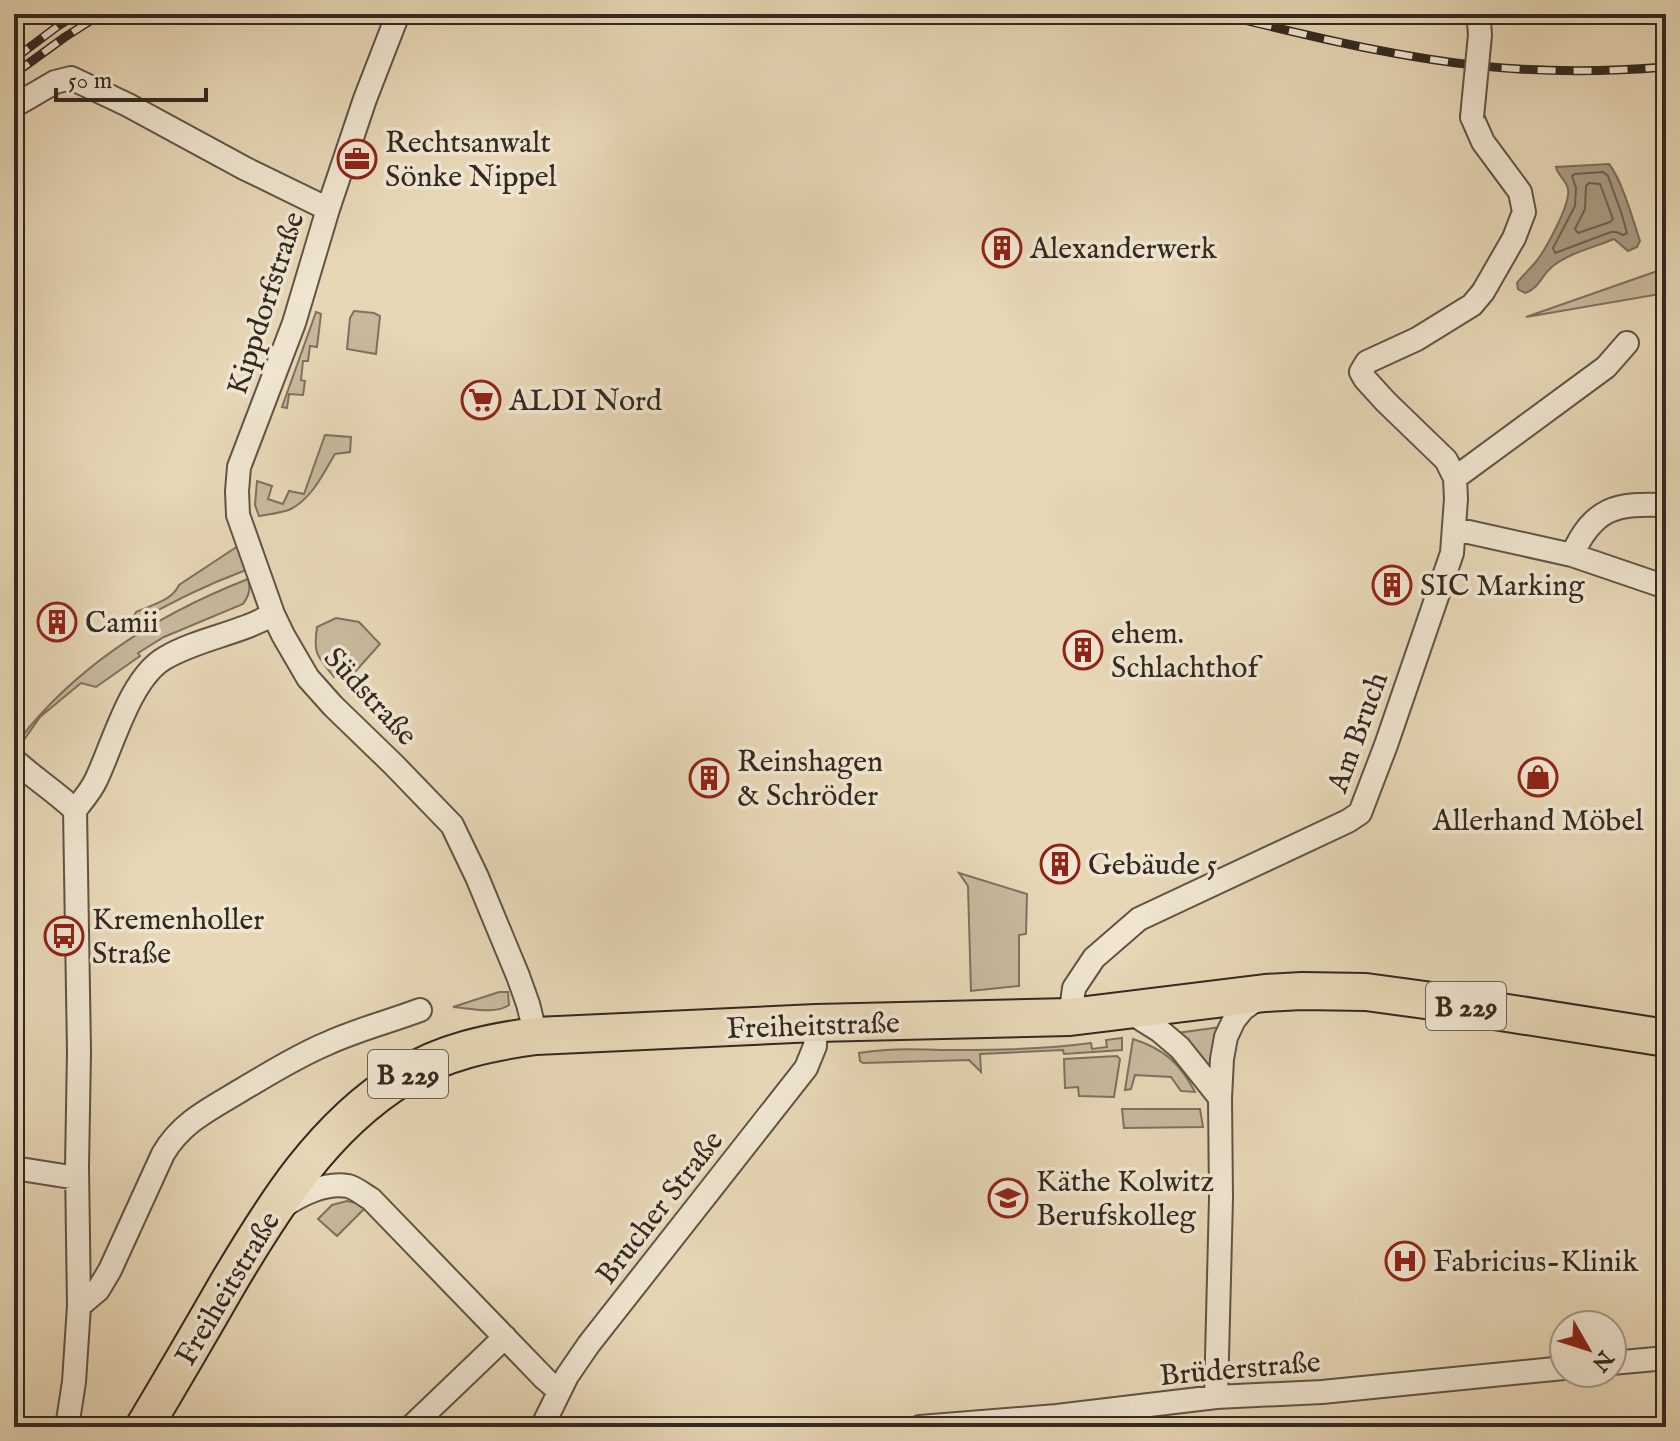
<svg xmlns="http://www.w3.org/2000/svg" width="1680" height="1441" viewBox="0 0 1680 1441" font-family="'IM FELL English',serif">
<rect width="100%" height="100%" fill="#e7d7b6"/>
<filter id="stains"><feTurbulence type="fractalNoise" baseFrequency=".0025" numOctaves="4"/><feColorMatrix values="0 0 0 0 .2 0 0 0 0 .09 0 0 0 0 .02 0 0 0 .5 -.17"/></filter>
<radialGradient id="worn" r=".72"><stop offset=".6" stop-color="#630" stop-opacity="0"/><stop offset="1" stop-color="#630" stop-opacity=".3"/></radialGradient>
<path fill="#c8b99d" stroke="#7e715f" stroke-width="2" d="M 1666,268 L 1666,293 L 1526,317 Z
M 354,311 L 374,313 L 380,316 L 376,354 L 347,349 L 350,318 Z
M 316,312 L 321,314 L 317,347 L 310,346 L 308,361 L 303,361 L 301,380 L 305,381 L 303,395 L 289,394 L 287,408 L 282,407 Z
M 325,435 L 351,437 L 350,452 L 335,454 C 323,474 312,498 291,509 C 282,513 269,514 259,516 L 255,505 L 257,481 L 272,486 L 268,499 L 283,504 L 289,491 L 304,494 Z
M 238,546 L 246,570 C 206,585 167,604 130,626 L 136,612 C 151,605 172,601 179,585 Z
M 248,579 C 251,589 249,596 243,604 L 164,637 L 138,653 L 140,656 L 96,687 L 81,683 L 40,717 L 21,744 L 19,740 C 77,665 161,613 248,579 Z
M 336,618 L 359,622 L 380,644 L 354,673 L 344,666 L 334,677 C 317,655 313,655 317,627 Z
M 959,873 L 1027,894 L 1026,934 L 1019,935 L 1019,986 L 971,991 L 968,886 Z
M 499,992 L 508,992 L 509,1005 C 495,1015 470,1008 453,1007 Z
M 1221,1027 L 1214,1072 L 1177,1033 Z
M 1122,1038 L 1122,1050 L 1064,1054 L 1063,1050 L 980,1054 L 981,1072 L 969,1060 L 863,1063 L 860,1061 L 859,1053 C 892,1047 926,1050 959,1050 C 1003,1050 1047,1049 1091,1043 L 1092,1049 L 1107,1047 L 1106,1040 Z
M 1133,1039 C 1164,1049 1180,1063 1195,1092 L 1181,1091 L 1171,1077 L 1135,1075 L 1131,1089 L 1125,1090 Z
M 1117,1056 L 1120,1059 L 1114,1097 L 1079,1096 L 1078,1087 L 1065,1088 L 1064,1059 Z
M 1122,1109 L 1200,1109 L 1203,1127 L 1124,1128 Z
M 347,1201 L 356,1203 L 364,1209 L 337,1236 L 318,1219 L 332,1205 Z"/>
<path fill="#aa9c83" stroke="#7a6e5c" stroke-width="2" d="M 1609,164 C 1622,180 1633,220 1640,241 L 1637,247 L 1628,251 L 1614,239 C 1595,247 1569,253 1553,266 C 1542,274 1539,289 1525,293 L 1518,289 L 1517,283 C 1522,276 1528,271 1534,264 C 1544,253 1571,204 1568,189 C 1566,180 1558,176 1556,167 Z"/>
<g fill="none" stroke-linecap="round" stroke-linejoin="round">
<path stroke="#6e6252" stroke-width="2" d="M 1603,172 L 1608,176 L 1621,212 L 1627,233 L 1623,235 L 1616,232 L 1611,232 L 1555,253 L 1553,248 L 1575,206 L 1576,188 L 1572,176 L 1575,174 Z
M 1589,183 L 1600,184 L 1613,219 L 1610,222 L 1578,233 L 1575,229 L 1585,209 L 1586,186 Z"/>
<g stroke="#605446" stroke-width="26">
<path id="street" d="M 398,14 L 365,99 L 328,209 L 294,323 L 239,467 L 237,491 L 238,515 L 273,614 L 283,635 L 308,678 L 333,706 L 394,765 L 452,825 L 477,877 L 518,976 L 528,1004 L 536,1036
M 14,106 L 55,82 L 71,78 L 128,105 L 244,168 L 328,209
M 1455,478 L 1606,367 L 1627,343
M 1455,529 L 1572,555 L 1666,587
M 1572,555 C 1594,507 1616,503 1666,505
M 14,760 C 34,778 56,792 75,810 L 79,1051 L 77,1167 L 79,1306 L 74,1382 L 67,1427
M 75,810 C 82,801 91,791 96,780 C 113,745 130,678 165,658 C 199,638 240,634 273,614
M 1128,1011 L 1160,1031 L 1180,1048 L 1220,1098
M 1070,1017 L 1074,988 L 1094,958 L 1139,919 L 1348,821 L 1360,813 L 1386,745 L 1452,553 L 1456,499 L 1455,478 L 1446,460 L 1386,402 L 1365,379 L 1361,372 L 1367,362 L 1417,339 L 1472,305 L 1483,292 L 1514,238 L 1524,212 L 1520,192 L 1483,142 L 1472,117
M 14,1168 L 77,1178
M 281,1208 C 299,1195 325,1182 348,1186 C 356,1188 364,1195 371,1199 L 545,1379 L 559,1391
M 79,1306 L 98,1290 L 110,1270 L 163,1154 C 181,1123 208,1110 238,1092 C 267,1075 295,1057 326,1044 C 356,1030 388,1022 420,1010
M 1612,1363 L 1666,1358
M 1216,1397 L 1221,1198 L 1220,1098 L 1222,1059 L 1226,1037 L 1234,1020 L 1243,1009 L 1260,997
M 411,1427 L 505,1337
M 542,1427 L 567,1376 L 589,1344 L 806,1068 L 815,1046 L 816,1023
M 920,1427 L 1057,1416 L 1216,1397 L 1322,1392 L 1564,1368"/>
</g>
<g stroke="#332921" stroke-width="40">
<path id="primary" d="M 144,1427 C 172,1380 200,1332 227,1285 C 273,1207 323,1126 403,1077 C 442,1052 490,1042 536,1036 L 816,1023 L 1070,1017 L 1265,993 L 1302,991 L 1366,992 L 1425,1000 L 1666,1038"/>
</g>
<use href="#street" stroke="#efe5d0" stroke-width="22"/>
<use href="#primary" stroke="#e7d7b6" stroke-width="36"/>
<g stroke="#332921" stroke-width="9">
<path id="rail" d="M 1219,14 C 1318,38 1418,63 1519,69 C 1569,72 1617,71 1666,67
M 14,59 L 58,26 L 78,14
M 14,74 L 65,37 L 101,14"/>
</g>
<use href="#rail" stroke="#efe5d0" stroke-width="6" stroke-dasharray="18" stroke-linecap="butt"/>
<g stroke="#605446" stroke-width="26" stroke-linecap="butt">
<path id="street-bridge" d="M 1472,117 L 1480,35 L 1479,22"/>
</g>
<use href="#street-bridge" stroke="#efe5d0" stroke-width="22"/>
</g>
<defs>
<g id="office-ring" transform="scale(2)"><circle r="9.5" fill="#efe5d0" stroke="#8f2418" stroke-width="1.5"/><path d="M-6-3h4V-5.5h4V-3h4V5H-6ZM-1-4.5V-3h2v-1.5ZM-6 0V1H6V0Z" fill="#8f2418"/></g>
<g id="building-ring" transform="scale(2)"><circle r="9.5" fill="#efe5d0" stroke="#8f2418" stroke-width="1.5"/><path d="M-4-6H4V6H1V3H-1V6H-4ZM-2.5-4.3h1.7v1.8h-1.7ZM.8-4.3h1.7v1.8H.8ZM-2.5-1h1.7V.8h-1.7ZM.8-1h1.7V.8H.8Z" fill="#8f2418"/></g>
<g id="supermarket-ring" transform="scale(2)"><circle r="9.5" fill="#efe5d0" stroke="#8f2418" stroke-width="1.5"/><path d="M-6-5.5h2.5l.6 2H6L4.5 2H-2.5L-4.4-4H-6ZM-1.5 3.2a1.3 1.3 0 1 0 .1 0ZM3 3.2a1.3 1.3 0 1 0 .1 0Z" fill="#8f2418"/></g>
<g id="shop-ring" transform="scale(2)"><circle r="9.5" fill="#efe5d0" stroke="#8f2418" stroke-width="1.5"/><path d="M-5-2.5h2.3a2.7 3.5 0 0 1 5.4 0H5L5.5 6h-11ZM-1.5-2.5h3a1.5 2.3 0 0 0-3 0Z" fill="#8f2418"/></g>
<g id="bus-ring" transform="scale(2)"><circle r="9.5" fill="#efe5d0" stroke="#8f2418" stroke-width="1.5"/><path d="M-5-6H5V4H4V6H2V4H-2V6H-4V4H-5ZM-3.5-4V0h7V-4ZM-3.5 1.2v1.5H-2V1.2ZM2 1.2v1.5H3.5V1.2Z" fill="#8f2418"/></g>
<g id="school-ring" transform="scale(2)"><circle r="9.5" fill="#efe5d0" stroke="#8f2418" stroke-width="1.5"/><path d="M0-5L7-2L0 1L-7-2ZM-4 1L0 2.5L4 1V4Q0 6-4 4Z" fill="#8f2418"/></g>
<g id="hospital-ring" transform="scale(2)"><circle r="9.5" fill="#efe5d0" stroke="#8f2418" stroke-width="1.5"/><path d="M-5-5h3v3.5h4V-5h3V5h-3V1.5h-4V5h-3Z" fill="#8f2418"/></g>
</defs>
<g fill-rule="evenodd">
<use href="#office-ring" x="357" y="159"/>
<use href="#building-ring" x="1002" y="248"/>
<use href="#supermarket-ring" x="481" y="400"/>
<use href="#building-ring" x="1392" y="585"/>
<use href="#building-ring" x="57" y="622"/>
<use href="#building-ring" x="1083" y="650"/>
<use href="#shop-ring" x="1538" y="777"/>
<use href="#building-ring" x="709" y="778"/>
<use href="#building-ring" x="1060" y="864"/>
<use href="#bus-ring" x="64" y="936"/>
<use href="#school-ring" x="1008" y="1198"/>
<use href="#hospital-ring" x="1405" y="1261"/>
</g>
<g text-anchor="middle" stroke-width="7" stroke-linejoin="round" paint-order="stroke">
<g fill="#efe5d0" stroke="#6b6156" stroke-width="2">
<rect x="1426" y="982" width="80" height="48" rx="6"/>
<rect x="368" y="1050" width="80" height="48" rx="6"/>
</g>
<g font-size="28" font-weight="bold" fill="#332921">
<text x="1466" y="1016">B 229</text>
<text x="408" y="1084">B 229</text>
</g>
<g font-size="30" fill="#332921" stroke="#efe5d0" text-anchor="start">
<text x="385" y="152">Rechtsanwalt<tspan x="385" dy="34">Sönke Nippel</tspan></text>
<text x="1030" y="258">Alexanderwerk</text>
<text x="509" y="410">ALDI Nord</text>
<text x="1420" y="595">SIC Marking</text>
<text x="85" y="632">Camii</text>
<text x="1111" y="643">ehem.<tspan x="1111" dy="34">Schlachthof</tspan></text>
<text x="737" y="771">Reinshagen<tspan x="737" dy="34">&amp; Schröder</tspan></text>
<text x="1538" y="830" text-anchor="middle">Allerhand Möbel</text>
<text x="1088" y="874">Gebäude 5</text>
<text x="92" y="929">Kremenholler<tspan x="92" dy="34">Straße</tspan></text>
<text x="1036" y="1191">Käthe Kolwitz<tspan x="1036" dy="34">Berufskolleg</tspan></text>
<text x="1433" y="1271">Fabricius-Klinik</text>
</g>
<g font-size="30" fill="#332921" stroke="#efe5d0">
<text transform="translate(265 303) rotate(-72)" y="10">Kippdorfstraße</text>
<text transform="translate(371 696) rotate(47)" y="10">Südstraße</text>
<text transform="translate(1357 732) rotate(-70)" y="10">Am Bruch</text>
<text transform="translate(813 1025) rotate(-2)" y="10">Freiheitstraße</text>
<text transform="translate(659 1207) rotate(-52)" y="10">Brucher Straße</text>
<text transform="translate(227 1288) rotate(-59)" y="10">Freiheitstraße</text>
<text transform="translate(1240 1368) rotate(-5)" y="10">Brüderstraße</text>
</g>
</g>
<rect width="1680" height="1441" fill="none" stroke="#e7d7b6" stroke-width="48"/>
<rect x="16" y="16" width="1648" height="1409" fill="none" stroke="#332921" stroke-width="4"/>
<rect x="24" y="24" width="1632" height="1393" fill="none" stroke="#332921" stroke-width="2"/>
<g transform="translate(1588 1349) rotate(129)"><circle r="38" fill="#efe5d0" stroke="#a49a8a" stroke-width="2"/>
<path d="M0-6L14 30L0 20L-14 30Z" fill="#8f2418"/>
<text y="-12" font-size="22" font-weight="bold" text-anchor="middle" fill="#332921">N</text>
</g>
<path d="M56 88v12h150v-12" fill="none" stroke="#332921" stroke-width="4"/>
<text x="68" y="88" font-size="24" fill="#332921" stroke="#efe5d0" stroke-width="6" paint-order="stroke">50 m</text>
<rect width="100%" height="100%" filter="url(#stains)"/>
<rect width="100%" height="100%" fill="url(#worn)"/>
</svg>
